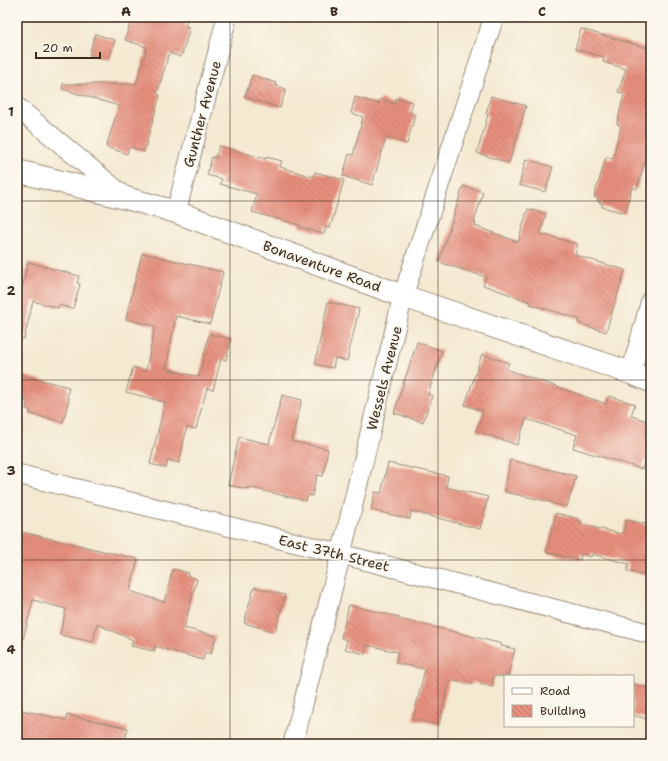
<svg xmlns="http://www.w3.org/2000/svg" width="668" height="761" viewBox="0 0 668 761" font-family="'Shantell Sans',sans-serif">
<defs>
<pattern id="building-back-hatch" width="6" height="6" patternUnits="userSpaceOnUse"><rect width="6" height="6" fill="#e78f7e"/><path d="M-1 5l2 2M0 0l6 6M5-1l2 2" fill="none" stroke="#bc7567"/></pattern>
</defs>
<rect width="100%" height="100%" fill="#fbf7ec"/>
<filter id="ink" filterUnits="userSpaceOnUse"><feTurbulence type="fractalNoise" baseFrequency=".025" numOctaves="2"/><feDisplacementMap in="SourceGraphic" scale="8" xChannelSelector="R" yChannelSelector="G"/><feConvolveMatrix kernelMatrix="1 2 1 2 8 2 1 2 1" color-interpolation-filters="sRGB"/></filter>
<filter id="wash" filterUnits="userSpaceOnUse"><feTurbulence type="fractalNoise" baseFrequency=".012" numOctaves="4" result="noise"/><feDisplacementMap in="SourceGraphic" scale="16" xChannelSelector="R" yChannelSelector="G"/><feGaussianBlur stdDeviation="0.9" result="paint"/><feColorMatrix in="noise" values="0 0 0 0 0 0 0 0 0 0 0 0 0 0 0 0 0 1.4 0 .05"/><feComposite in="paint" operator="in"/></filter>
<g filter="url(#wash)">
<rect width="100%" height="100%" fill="#f4e9d1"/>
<g id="blocks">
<path fill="url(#building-back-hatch)" d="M 132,17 L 188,17 L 185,26 L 190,28 L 181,57 L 169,53 L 157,94 L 160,95 L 144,152 L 129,147 L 127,154 L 106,147 L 119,106 L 62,89 L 63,84 L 136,84 L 147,47 L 125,40 Z
M 581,29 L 651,49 L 651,141 L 637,189 L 632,187 L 625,213 L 602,207 L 602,203 L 598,202 L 599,199 L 594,197 L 606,157 L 613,159 L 621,126 L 617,124 L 624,94 L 618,92 L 626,69 L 603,62 L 604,57 L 575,49 Z
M 95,34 L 115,40 L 109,60 L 89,55 Z
M 252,75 L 276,83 L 275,85 L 286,89 L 280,108 L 245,97 Z
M 491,96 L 526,106 L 509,163 L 477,153 L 488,115 L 486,114 Z
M 355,97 L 379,104 L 380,99 L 395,104 L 396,98 L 413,102 L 410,113 L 415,115 L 407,144 L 386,138 L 372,185 L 343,176 L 349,154 L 353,155 L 363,117 L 351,113 Z
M 219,146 L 266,159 L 266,157 L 282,161 L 280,167 L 313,177 L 315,172 L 344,180 L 330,228 L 326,227 L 324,234 L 300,227 L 300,225 L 252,212 L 257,194 L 220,184 L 222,179 L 207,175 L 212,157 L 216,158 Z
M 526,159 L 553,167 L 545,192 L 519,185 Z
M 463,186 L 483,192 L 474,222 L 476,223 L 475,226 L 518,242 L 528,209 L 546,214 L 540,234 L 578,244 L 575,255 L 625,270 L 606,332 L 578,323 L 579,319 L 530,304 L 531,302 L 483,285 L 486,277 L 439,262 Z
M 142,253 L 223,272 L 210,324 L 176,316 L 166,369 L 199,377 L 209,334 L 231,339 L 226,360 L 221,359 L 213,390 L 207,388 L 196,429 L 187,427 L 179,463 L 168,460 L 166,468 L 150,464 L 165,402 L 126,392 L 133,367 L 146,371 L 155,326 L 126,319 Z
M 28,262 L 79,276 L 77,283 L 80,284 L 73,309 L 59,305 L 58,308 L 33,301 L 24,339 L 17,338 L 17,297 L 19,287 L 22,287 Z
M 328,302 L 359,309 L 347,361 L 335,358 L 333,368 L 315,364 Z
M 417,342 L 442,351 L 428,394 L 432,396 L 423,422 L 394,413 Z
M 482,354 L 509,363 L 506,369 L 606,404 L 609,396 L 635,404 L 631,416 L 651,422 L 651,461 L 645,459 L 642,469 L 573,448 L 577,435 L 526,419 L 517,445 L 476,431 L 483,411 L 465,405 Z
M 21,375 L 69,387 L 67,398 L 69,399 L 63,422 L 30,414 L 30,410 L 26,409 L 27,401 L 17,399 L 17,390 Z
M 282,395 L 302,400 L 291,441 L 328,449 L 323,476 L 317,475 L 312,496 L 308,495 L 306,501 L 248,487 L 248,489 L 228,485 L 239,437 L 269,444 Z
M 510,460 L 576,476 L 567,507 L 551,503 L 551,502 L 505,492 Z
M 388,463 L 448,476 L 446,487 L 488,497 L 480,529 L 411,511 L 410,519 L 371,510 L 375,492 L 381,493 Z
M 556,513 L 579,519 L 578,520 L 581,521 L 580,524 L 622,534 L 626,520 L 651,525 L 651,562 L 647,576 L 627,571 L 629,564 L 592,554 L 591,557 L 581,554 L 580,560 L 546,552 Z
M 17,531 L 138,559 L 130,591 L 164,602 L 173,569 L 189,573 L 188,576 L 197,579 L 184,628 L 216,636 L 211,654 L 205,652 L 203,660 L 155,646 L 154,651 L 131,646 L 133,640 L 97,624 L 93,642 L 60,635 L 66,609 L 33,600 L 23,640 L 17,640 Z
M 254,587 L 285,595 L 275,632 L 244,623 Z
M 349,605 L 399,617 L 399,619 L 455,632 L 502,644 L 501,646 L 515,649 L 508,676 L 494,676 L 492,687 L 472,682 L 471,685 L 449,680 L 439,725 L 413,719 L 425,669 L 396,663 L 398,652 L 367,645 L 365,654 L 345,649 L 347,640 L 341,638 Z
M 633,684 L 651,688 L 651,720 L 633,715 Z
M 17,709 L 66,720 L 67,715 L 128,728 L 124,744 L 31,744 L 17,741 Z"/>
</g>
</g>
<g filter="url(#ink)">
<use href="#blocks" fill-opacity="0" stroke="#988a78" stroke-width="1"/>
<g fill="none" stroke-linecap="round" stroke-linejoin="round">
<g stroke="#988a78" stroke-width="21">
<path id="minor" d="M 17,107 L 126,198
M 176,212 L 227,17
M 631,373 L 651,300
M 17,474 L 341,554 L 651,634
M 293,744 L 341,554 L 403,296 L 494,17"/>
</g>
<g stroke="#988a78" stroke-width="24">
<path id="tertiary" d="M 17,171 L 126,198 L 176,212 L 403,296 L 631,373 L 651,381"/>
</g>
<use href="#minor" stroke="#fff" stroke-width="19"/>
<use href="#tertiary" stroke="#fff" stroke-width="22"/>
</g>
</g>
<path fill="none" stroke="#3b2a1e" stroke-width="1" stroke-opacity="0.55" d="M 230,17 L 230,744M 438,17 L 438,744M 17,201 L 651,201M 17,380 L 651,380M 17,560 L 651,560"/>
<g text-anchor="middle" stroke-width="3.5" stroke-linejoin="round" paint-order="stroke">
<g font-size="14" fill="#3b2a1e" stroke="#fbf7ec">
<text transform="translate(202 114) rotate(-75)" y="5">Gunther Avenue</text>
<text transform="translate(322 266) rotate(20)" y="5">Bonaventure Road</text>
<text transform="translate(384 378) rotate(-76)" y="5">Wessels Avenue</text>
<text transform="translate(334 553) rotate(14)" y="5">East 37th Street</text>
</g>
</g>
<rect width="668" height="761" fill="none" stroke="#fbf7ec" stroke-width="44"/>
<rect x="504" y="675" width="130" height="52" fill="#fbf7ec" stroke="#aea59a"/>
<rect x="512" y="688" width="20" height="6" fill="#ffffff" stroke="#aea59a"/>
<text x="540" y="695" font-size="12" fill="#3b2a1e">Road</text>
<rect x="512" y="705" width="20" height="12" fill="url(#building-back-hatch)" stroke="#aea59a"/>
<text x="540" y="715" font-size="12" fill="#3b2a1e">Building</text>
<path d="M36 52v6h64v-6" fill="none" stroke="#3b2a1e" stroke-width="2"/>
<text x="42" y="52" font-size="12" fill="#3b2a1e" stroke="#fbf7ec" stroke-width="3" paint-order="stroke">20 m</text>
<rect x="22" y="22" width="624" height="717" fill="none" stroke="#3b2a1e" stroke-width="1.5"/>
<g font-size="13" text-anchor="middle" font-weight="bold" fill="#3b2a1e">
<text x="126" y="16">A</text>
<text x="334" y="16">B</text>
<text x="542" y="16">C</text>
<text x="11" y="116">1</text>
<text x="11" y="295">2</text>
<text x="11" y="475">3</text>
<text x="11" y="654">4</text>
</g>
</svg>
